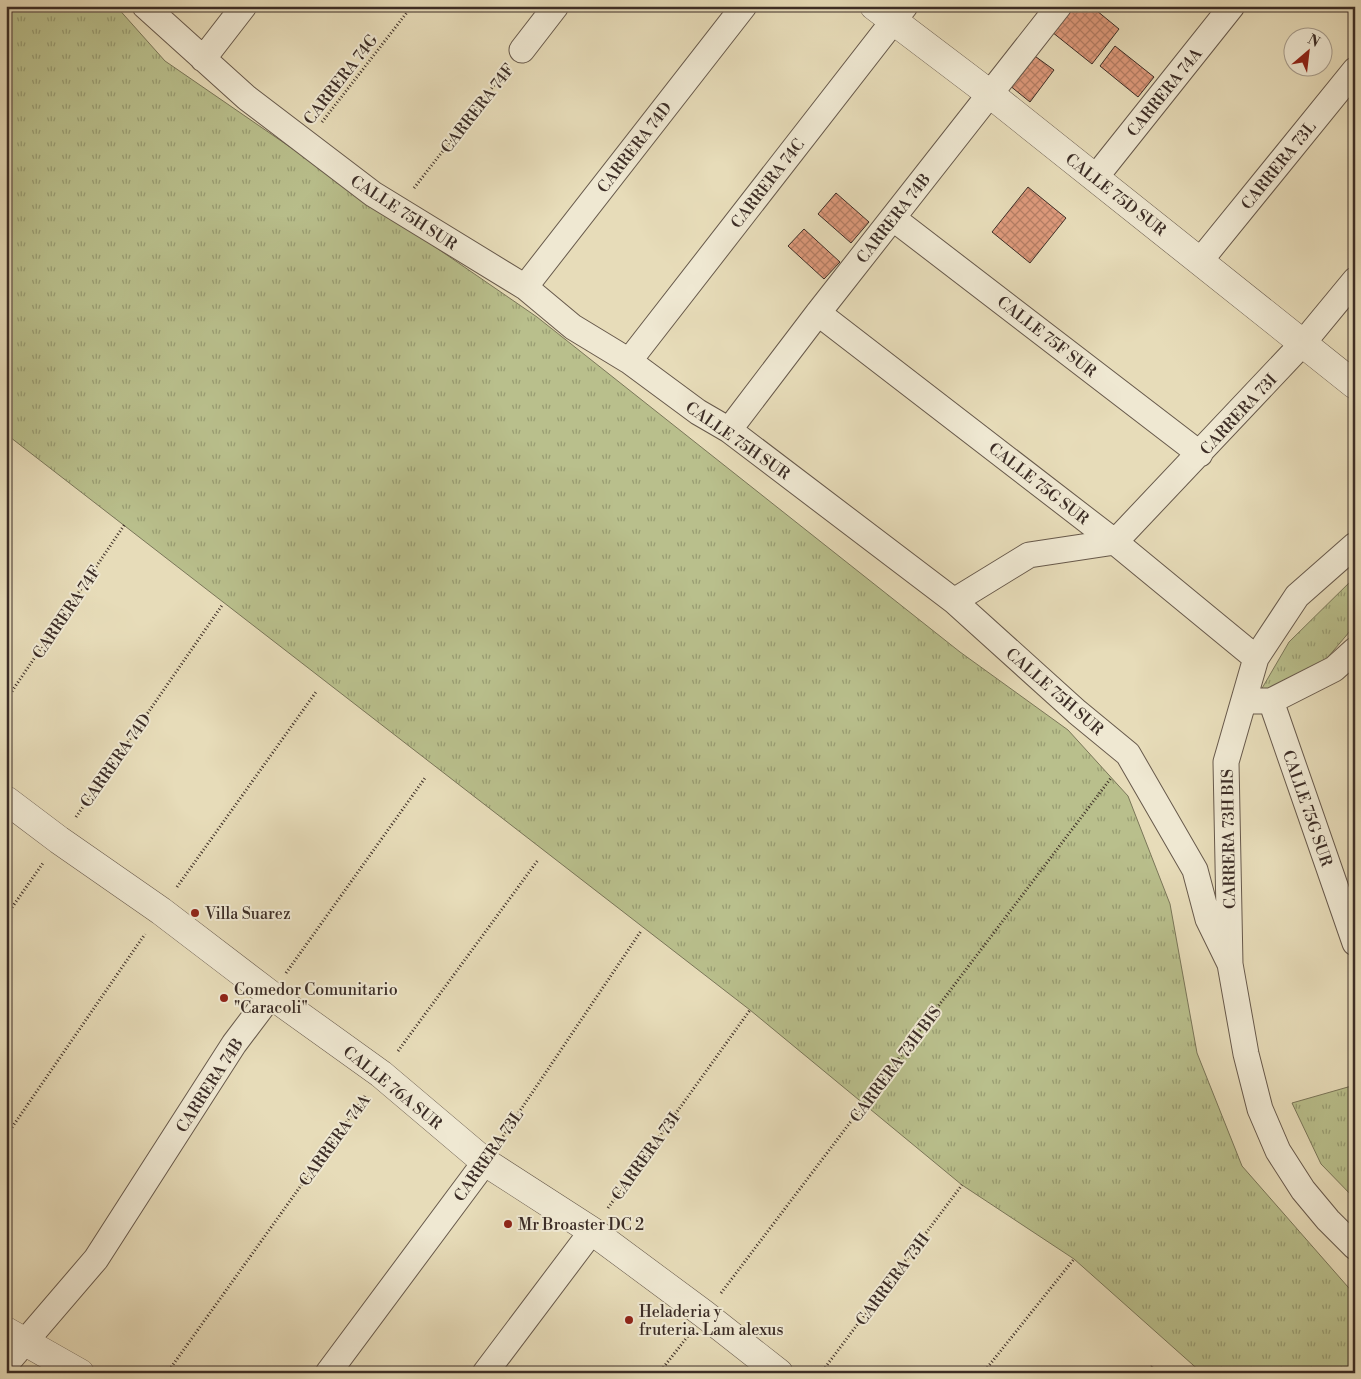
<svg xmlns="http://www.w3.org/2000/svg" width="1361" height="1379" viewBox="0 0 1361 1379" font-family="'Libre Bodoni',serif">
<defs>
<pattern id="grass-tufts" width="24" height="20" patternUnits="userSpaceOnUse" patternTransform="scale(1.25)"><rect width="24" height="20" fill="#b9bf8c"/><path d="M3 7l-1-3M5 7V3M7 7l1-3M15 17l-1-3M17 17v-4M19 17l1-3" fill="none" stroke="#989c72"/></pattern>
<pattern id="building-cross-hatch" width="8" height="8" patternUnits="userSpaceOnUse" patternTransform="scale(1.25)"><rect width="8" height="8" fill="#de9a7c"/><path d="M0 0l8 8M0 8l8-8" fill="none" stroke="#b57e65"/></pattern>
</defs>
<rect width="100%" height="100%" fill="#e7dcb9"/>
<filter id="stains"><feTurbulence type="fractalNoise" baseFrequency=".004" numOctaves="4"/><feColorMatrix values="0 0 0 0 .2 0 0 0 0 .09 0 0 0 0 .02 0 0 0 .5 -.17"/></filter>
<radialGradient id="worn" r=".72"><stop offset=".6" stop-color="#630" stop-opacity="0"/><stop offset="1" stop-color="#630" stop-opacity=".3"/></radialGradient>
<path fill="url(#grass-tufts)" stroke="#7a7659" d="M 6,6 L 116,6 L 165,61 L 537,317 L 960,652 L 1068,730 L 1128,796 L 1170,904 L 1197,1053 L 1242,1166 L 1355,1295 L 1355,1373 L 1202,1373 L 1074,1259 L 962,1185 L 750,1010 L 6,434 Z
M 1355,577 L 1355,625 L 1345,637 L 1317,670 L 1296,688 L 1261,690 L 1289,642 Z
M 1355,1085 L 1355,1199 L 1321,1164 L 1292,1103 Z"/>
<path fill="url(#building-cross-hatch)" stroke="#3c2d26" d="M 1072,6 L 1091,6 L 1119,29 L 1092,64 L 1052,32 Z
M 1115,46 L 1154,77 L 1138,97 L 1100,66 Z
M 1032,54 L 1054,70 L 1030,102 L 1009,85 Z
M 1028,187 L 1066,218 L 1030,263 L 992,232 Z
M 836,193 L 869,222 L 851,243 L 818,214 Z
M 804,229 L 840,262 L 824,279 L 788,246 Z"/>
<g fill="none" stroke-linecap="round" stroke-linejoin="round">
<g stroke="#67594b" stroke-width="27">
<path id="minor" d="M 145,6 L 247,98 L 373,194 L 525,287 L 573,327 L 629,361 L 698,412 L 729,430 L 954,601 L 1077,712 L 1128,754 L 1195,870 L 1208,919 L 1230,964
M 522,50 L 556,6
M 203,59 L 244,6
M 1095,178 L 1232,6
M 894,219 L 1200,454
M 1200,261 L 1355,70
M 525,287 L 744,6
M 818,313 L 1115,542 L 1256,658
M 629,361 L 905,6
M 729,430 L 818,313 L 1059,6
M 1355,545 L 1297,596 L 1256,658 L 1226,762 L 1230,964 L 1246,1054 L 1260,1109 L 1278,1151 L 1303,1190 L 1328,1220 L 1355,1247
M 954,601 L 1029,555 L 1115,542 L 1303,343 L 1355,280
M 1255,701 L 1271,701 L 1334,669 L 1355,650
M 1271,701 L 1355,943
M 6,1364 L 96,1259 L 234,1044 L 271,995
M 328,1373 L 485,1162
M 485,1373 L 592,1231"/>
</g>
<g stroke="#67594b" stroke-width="29">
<path id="tertiary" d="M 874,6 L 990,94 L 1355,385
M 6,800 L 59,840 L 161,911 L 271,995 L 381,1074 L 485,1162 L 592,1231 L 704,1314 L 779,1373
M 6,1331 L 80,1373"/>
</g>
<path stroke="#3c2d26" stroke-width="3" stroke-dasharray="1 2.5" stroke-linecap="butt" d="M 322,122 L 412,6
M 414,188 L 506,70
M 6,472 L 7,470
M 6,700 L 125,524
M 76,817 L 223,604
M 177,887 L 316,692
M 6,916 L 43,863
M 286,973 L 425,778
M 398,1051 L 538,860
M 6,1136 L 145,934
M 501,1139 L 641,931
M 608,1208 L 750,1010
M 721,1293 L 1111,778
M 167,1373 L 365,1096
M 659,1373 L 688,1336
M 821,1373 L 962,1185
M 983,1373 L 1074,1259
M 1148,1373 L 1153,1365"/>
<use href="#minor" stroke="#efe8d2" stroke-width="25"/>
<use href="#tertiary" stroke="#efe8d2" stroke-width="28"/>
</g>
<g fill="#8f2418" stroke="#efe8d2" stroke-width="2">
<circle cx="195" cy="913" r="5"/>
<circle cx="224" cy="998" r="5"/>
<circle cx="508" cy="1224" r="5"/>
<circle cx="629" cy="1320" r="5"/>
</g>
<g text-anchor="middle" stroke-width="4" stroke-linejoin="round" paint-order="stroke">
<g font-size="16" fill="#3c2d26" stroke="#efe8d2">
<text transform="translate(340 79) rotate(-52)" y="6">CARRERA 74G</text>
<text transform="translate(1164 92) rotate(-51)" y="6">CARRERA 74A</text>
<text transform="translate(477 108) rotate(-52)" y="6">CARRERA 74F</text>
<text transform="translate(634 147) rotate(-52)" y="6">CARRERA 74D</text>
<text transform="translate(1278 165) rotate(-51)" y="6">CARRERA 73L</text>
<text transform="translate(767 183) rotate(-52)" y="6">CARRERA 74C</text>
<text transform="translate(1116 194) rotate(38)" y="6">CALLE 75D SUR</text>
<text transform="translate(404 212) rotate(33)" y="6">CALLE 75H SUR</text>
<text transform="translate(893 218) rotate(-52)" y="6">CARRERA 74B</text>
<text transform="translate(1047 336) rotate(38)" y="6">CALLE 75F SUR</text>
<text transform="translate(1238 414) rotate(-47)" y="6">CARRERA 73I</text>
<text transform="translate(738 440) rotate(35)" y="6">CALLE 75H SUR</text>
<text transform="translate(1039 483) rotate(38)" y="6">CALLE 75G SUR</text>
<text transform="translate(66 612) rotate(-56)" y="6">CARRERA 74F</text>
<text transform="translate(1055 691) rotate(41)" y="6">CALLE 75H SUR</text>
<text transform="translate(115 760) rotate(-55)" y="6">CARRERA 74D</text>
<text transform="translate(1308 808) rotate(71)" y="6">CALLE 75G SUR</text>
<text transform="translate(1228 839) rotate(-91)" y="6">CARRERA 73H BIS</text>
<text transform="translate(895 1064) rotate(-53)" y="6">CARRERA 73H BIS</text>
<text transform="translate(209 1085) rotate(-57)" y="6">CARRERA 74B</text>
<text transform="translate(393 1087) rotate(39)" y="6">CALLE 76A SUR</text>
<text transform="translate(334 1140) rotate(-54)" y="6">CARRERA 74A</text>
<text transform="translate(488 1155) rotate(-55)" y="6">CARRERA 73L</text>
<text transform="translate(645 1156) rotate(-54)" y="6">CARRERA 73I</text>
<text transform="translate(892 1279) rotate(-53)" y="6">CARRERA 73H</text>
</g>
<g font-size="16" fill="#3c2d26" stroke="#efe8d2" text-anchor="start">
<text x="205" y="919">Villa Suarez</text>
<text x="234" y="995">Comedor Comunitario<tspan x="234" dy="18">"Caracoli"</tspan></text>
<text x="518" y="1230">Mr Broaster DC 2</text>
<text x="639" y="1317">Heladeria y<tspan x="639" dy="18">fruteria. Lam alexus</tspan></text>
</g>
</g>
<rect width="1361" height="1379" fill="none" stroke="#e7dcb9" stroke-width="25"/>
<rect x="8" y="8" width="1346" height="1364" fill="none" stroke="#3c2d26" stroke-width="2.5"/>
<rect x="12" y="12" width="1336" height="1354" fill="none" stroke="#3c2d26"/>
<g transform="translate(1308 52) rotate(28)"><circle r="24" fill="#efe8d2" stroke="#a79d8d"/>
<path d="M0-4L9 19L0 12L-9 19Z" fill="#8f2418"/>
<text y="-8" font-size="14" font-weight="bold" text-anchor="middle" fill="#3c2d26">N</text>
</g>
<rect width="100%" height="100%" filter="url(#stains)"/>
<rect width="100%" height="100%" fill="url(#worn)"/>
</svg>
